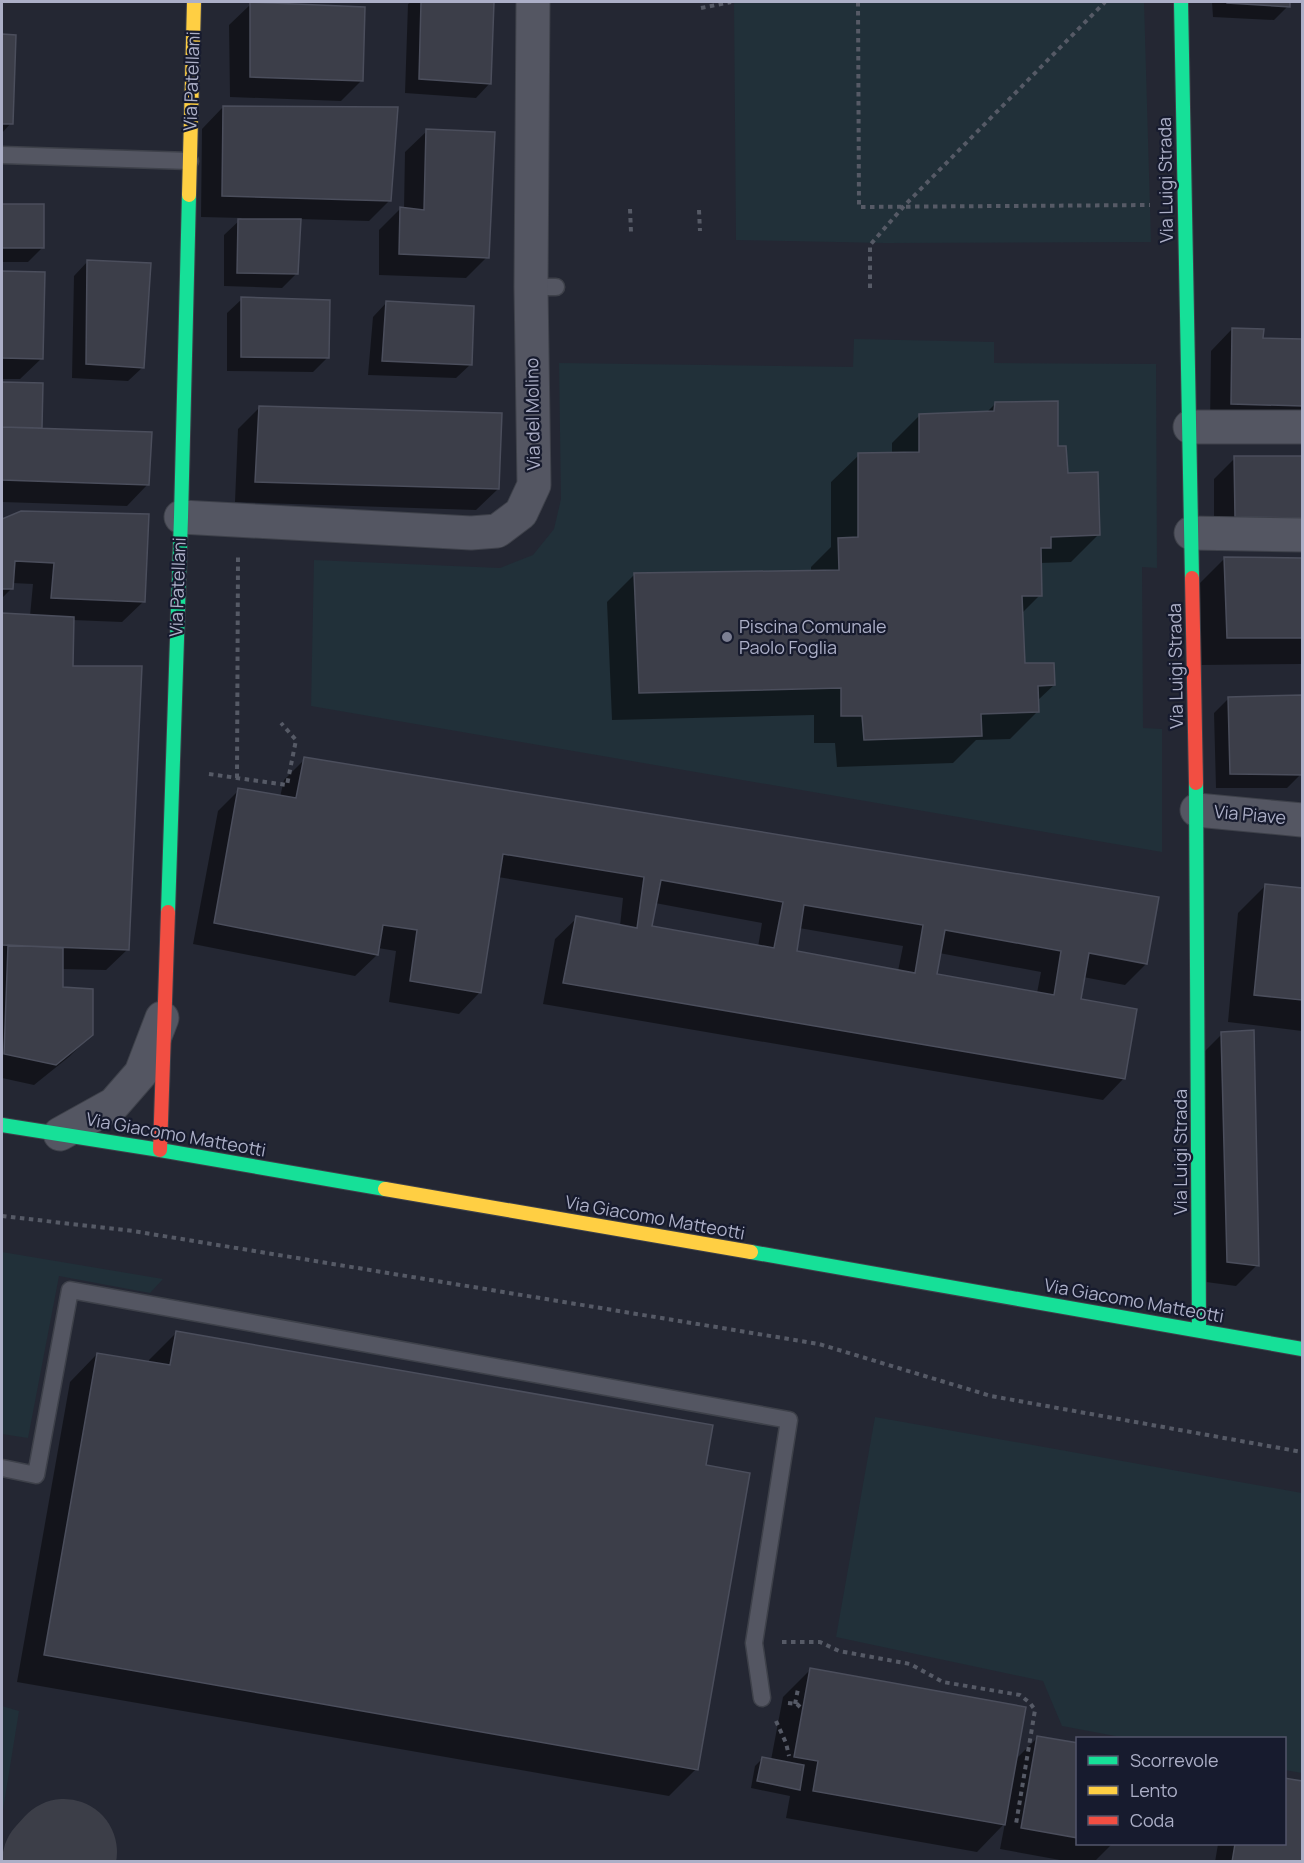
<svg xmlns="http://www.w3.org/2000/svg" width="1304" height="1863" viewBox="0 0 1304 1863" font-family="Manrope,sans-serif">
<rect width="100%" height="100%" fill="#242733"/>
<path fill="#213039" d="M 734,2 L 1144,2 L 1151,242 L 885,243 L 736,240 Z
M 854,339 L 994,342 L 994,363 L 1156,364 L 1157,568 L 1142,567 L 1143,728 L 1162,729 L 1162,852 L 311,706 L 314,560 L 500,568 L 533,555 L 554,529 L 561,499 L 559,363 L 853,367 Z
M 2,1252 L 163,1279 L 150,1293 L 59,1276 L 28,1438 L 2,1434 Z
M 875,1417 L 1302,1493 L 1302,1773 L 1285,1770 L 1284,1738 L 1126,1738 L 1062,1726 L 1043,1681 L 836,1637 Z
M 2,1706 L 19,1711 L 2,1816 Z"/>
<path fill="#0007" fill-rule="evenodd" d="M 411,2 L 492,2 L 490,83 L 476,98 L 405,93 L 408,4 Z
M 1212,2 L 1288,2 L 1288,6 L 1274,20 L 1213,17 Z
M 251,4 L 362,80 L 341,101 L 230,97 L 229,25 Z
M 2,36 L 14,36 L 11,123 L 2,133 Z
M 223,107 L 390,200 L 369,221 L 299,219 L 296,274 L 282,288 L 224,286 L 224,235 L 242,218 L 201,217 L 202,129 Z
M 427,131 L 487,257 L 466,278 L 379,275 L 379,230 L 400,209 L 404,209 L 405,152 Z
M 2,205 L 42,205 L 42,248 L 28,262 L 2,262 Z
M 88,261 L 143,367 L 128,381 L 72,378 L 74,276 Z
M 2,272 L 44,273 L 42,358 L 20,379 L 2,379 Z
M 242,299 L 327,358 L 313,372 L 227,371 L 227,313 Z
M 387,302 L 471,364 L 456,378 L 368,375 L 373,317 Z
M 1232,329 L 1261,340 L 1302,341 L 1302,427 L 1210,424 L 1211,351 Z
M 2,384 L 41,385 L 40,428 L 38,430 L 148,484 L 127,506 L 2,502 Z
M 995,404 L 1056,448 L 1067,474 L 1098,535 L 1071,562 L 1040,563 L 1040,595 L 1021,614 L 1024,664 L 1054,685 L 1037,701 L 1038,711 L 1010,739 L 976,740 L 953,763 L 837,767 L 835,743 L 814,743 L 814,715 L 612,720 L 607,602 L 635,574 L 811,572 L 811,567 L 831,547 L 831,482 L 859,455 L 892,454 L 892,443 L 919,416 L 986,413 Z
M 259,408 L 498,489 L 476,510 L 235,502 L 238,429 Z
M 1302,457 L 1302,539 L 1214,538 L 1214,479 L 1235,458 Z
M 21,512 L 144,601 L 122,622 L 72,620 L 71,667 L 128,949 L 106,970 L 61,969 L 61,989 L 92,1034 L 70,1056 L 34,1085 L 2,1078 L 2,614 L 30,616 L 33,584 L 12,583 L 11,589 L 2,598 L 2,521 Z
M 1224,559 L 1302,559 L 1302,664 L 1200,665 L 1197,586 Z
M 1228,699 L 1301,774 L 1287,788 L 1216,788 L 1214,713 Z
M 305,759 L 1146,964 L 1125,985 L 1083,977 L 1079,1000 L 1124,1078 L 1103,1100 L 543,1004 L 555,939 L 577,918 L 620,926 L 623,898 L 498,877 L 480,992 L 459,1014 L 389,1002 L 396,951 L 378,948 L 377,955 L 355,976 L 193,944 L 218,811 L 239,790 L 280,797 L 284,780 ZM 655,903 L 762,923 L 758,947 L 651,928 ZM 799,928 L 903,946 L 898,971 L 795,952 ZM 939,953 L 1041,972 L 1037,993 L 935,975 Z
M 1265,886 L 1302,890 L 1302,1031 L 1228,1022 L 1238,913 Z
M 1222,1034 L 1257,1265 L 1236,1286 L 1206,1282 L 1201,1055 Z
M 177,1332 L 705,1466 L 696,1769 L 669,1796 L 17,1682 L 70,1382 L 97,1354 L 149,1363 L 149,1360 Z
M 810,1670 L 1015,1760 L 1038,1737 L 1078,1744 L 1078,1844 L 1112,1844 L 1094,1862 L 1071,1862 L 1000,1849 L 1005,1823 L 977,1852 L 786,1818 L 790,1796 L 751,1788 L 755,1766 L 762,1759 L 771,1760 L 783,1697 Z
M 1284,1780 L 1302,1783 L 1302,1862 L 1215,1862 L 1218,1844 L 1284,1844 Z"/>
<g fill="none" stroke-linecap="round" stroke-linejoin="round">
<path stroke="#3c3e48" stroke-width="106" d="M 55,1862 L 64,1852"/>
</g>
<path fill="#3c3e49" stroke="#4b4e5c" stroke-width="1.5" fill-rule="evenodd" d="M 250,2 L 365,7 L 363,81 L 250,77 Z
M 421,2 L 494,2 L 491,84 L 419,79 Z
M 1227,2 L 1290,2 L 1290,7 L 1227,3 Z
M 2,34 L 16,35 L 13,124 L 2,124 Z
M 223,106 L 398,107 L 391,201 L 222,196 Z
M 426,129 L 495,132 L 489,258 L 399,254 L 400,207 L 424,210 Z
M 2,204 L 44,204 L 44,248 L 2,248 Z
M 238,219 L 301,219 L 298,274 L 237,273 Z
M 87,260 L 151,263 L 144,368 L 86,364 Z
M 2,271 L 45,272 L 43,359 L 2,358 Z
M 241,297 L 330,300 L 329,358 L 241,357 Z
M 386,301 L 474,306 L 472,365 L 382,361 Z
M 1232,328 L 1264,329 L 1263,338 L 1302,339 L 1302,406 L 1231,404 Z
M 2,382 L 43,383 L 42,428 L 2,427 Z
M 1058,401 L 1058,446 L 1066,446 L 1068,473 L 1098,472 L 1100,535 L 1051,537 L 1051,548 L 1041,548 L 1042,596 L 1022,596 L 1025,663 L 1054,663 L 1055,685 L 1038,686 L 1039,712 L 981,714 L 982,736 L 864,740 L 862,716 L 841,716 L 841,688 L 639,693 L 634,573 L 839,570 L 838,538 L 858,537 L 858,453 L 919,452 L 919,414 L 994,411 L 995,402 Z
M 259,406 L 502,413 L 499,489 L 255,482 Z
M 2,427 L 152,432 L 149,485 L 2,480 Z
M 1234,456 L 1302,456 L 1302,518 L 1235,517 Z
M 21,511 L 149,514 L 145,602 L 51,598 L 54,563 L 15,561 L 13,589 L 2,589 L 2,519 Z
M 1224,557 L 1302,558 L 1302,638 L 1227,638 Z
M 2,613 L 74,617 L 73,666 L 142,666 L 129,950 L 2,945 Z
M 1302,695 L 1302,775 L 1230,774 L 1228,697 Z
M 304,757 L 1159,897 L 1147,964 L 1089,953 L 1081,999 L 1137,1009 L 1125,1079 L 563,983 L 576,916 L 637,928 L 644,877 L 503,854 L 481,993 L 410,981 L 417,930 L 383,925 L 378,955 L 214,923 L 238,788 L 296,798 ZM 661,880 L 783,902 L 774,948 L 652,926 ZM 804,905 L 923,925 L 915,973 L 797,951 ZM 945,930 L 1061,951 L 1054,995 L 937,974 Z
M 1265,884 L 1302,888 L 1302,1000 L 1254,995 Z
M 8,945 L 63,948 L 63,987 L 93,989 L 93,1035 L 56,1065 L 4,1054 Z
M 1254,1030 L 1259,1266 L 1227,1262 L 1221,1032 Z
M 176,1331 L 713,1425 L 706,1465 L 750,1473 L 698,1770 L 44,1655 L 97,1353 L 170,1365 Z
M 810,1668 L 1026,1707 L 1005,1825 L 813,1791 L 818,1761 L 794,1757 Z
M 1037,1736 L 1078,1743 L 1078,1838 L 1021,1828 Z
M 762,1757 L 804,1765 L 800,1790 L 757,1781 Z
M 1284,1778 L 1302,1781 L 1302,1862 L 1232,1862 L 1235,1844 L 1284,1844 Z"/>
<g fill="none" stroke-linecap="round" stroke-linejoin="round">
<g stroke="#3e414a" stroke-width="19">
<path id="lane" d="M 2,155 L 190,161
M 531,287 L 556,287
M 2,1468 L 36,1475 L 70,1290 L 789,1420 L 754,1643 L 762,1698"/>
</g>
<g stroke="#3e414a" stroke-width="35">
<path id="street" d="M 1190,427 L 1302,427
M 181,517 L 471,533 L 497,531 L 521,513 L 534,485 L 531,287 L 533,2
M 1191,533 L 1302,535
M 1197,810 L 1302,820
M 60,1134 L 114,1104 L 141,1073 L 162,1018"/>
</g>
<g stroke="#3e414a" stroke-width="16">
<path id="fast" d="M 1181,2 L 1192,578
M 1196,783 L 1199,1330
M 168,912 L 181,517 L 189,195
M 2,1125 L 160,1150 L 385,1189
M 751,1252 L 1302,1349"/>
</g>
<g stroke="#3e414a" stroke-width="16">
<path id="slow" d="M 189,195 L 194,2
M 385,1189 L 751,1252"/>
</g>
<g stroke="#3e414a" stroke-width="16">
<path id="jam" d="M 1192,578 L 1196,783
M 160,1150 L 168,912"/>
</g>
<path stroke="#565a66" stroke-width="4" stroke-dasharray="4.5 4.5" stroke-linecap="butt" d="M 858,2 L 859,207 L 1150,205
M 701,8 L 731,2
M 630,209 L 631,232
M 699,210 L 700,231
M 870,288 L 870,245 L 904,206 L 1105,2
M 209,774 L 287,785 L 296,740 L 281,723
M 237,778 L 238,557
M 2,1216 L 133,1231 L 819,1344 L 991,1396 L 1302,1452
M 782,1642 L 820,1642 L 839,1651 L 910,1664 L 943,1682 L 1020,1695 L 1030,1703 L 1035,1710 L 1016,1824
M 788,1703 L 797,1704 L 800,1707
M 795,1704 L 798,1689
M 776,1721 L 786,1743 L 789,1756"/>
<use href="#lane" stroke="#545662" stroke-width="16"/>
<use href="#street" stroke="#545662" stroke-width="33"/>
<use href="#fast" stroke="#16e098" stroke-width="14"/>
<use href="#slow" stroke="#ffcf43" stroke-width="14"/>
<use href="#jam" stroke="#f24e42" stroke-width="14"/>
</g>
<circle fill="#7c7f93" stroke="#171b2e" stroke-width="2" cx="727" cy="637" r="6"/>
<g text-anchor="middle" stroke-width="4.5" stroke-linejoin="round" paint-order="stroke">
<g font-size="18" fill="#acafc7" stroke="#171b2e">
<text transform="translate(192 81) rotate(-88)" y="6">Via Patellani</text>
<text transform="translate(1166 180) rotate(-91)" y="6">Via Luigi Strada</text>
<text transform="translate(533 414) rotate(-91)" y="6">Via del Molino</text>
<text transform="translate(178 587) rotate(-88)" y="6">Via Patellani</text>
<text transform="translate(1176 666) rotate(-91)" y="6">Via Luigi Strada</text>
<text transform="translate(1250 815) rotate(5)" y="6">Via Piave</text>
<text transform="translate(176 1135) rotate(10)" y="6">Via Giacomo Matteotti</text>
<text transform="translate(1181 1152) rotate(-90)" y="6">Via Luigi Strada</text>
<text transform="translate(655 1218) rotate(10)" y="6">Via Giacomo Matteotti</text>
<text transform="translate(1134 1301) rotate(10)" y="6">Via Giacomo Matteotti</text>
</g>
<g font-size="18" fill="#acafc7" stroke="#171b2e" text-anchor="start">
<text x="739" y="633">Piscina Comunale<tspan x="739" dy="21">Paolo Foglia</tspan></text>
</g>
</g>
<rect width="1304" height="1863" fill="none" stroke="#acafc7" stroke-width="6"/>
<rect x="1076" y="1737" width="210" height="108" fill="#171b2e" stroke="#53566b" stroke-width="1.5"/>
<rect x="1088" y="1756" width="30" height="9" fill="#16e098" stroke="#53566b" stroke-width="1.5"/>
<text x="1130" y="1767" font-size="18" fill="#acafc7">Scorrevole</text>
<rect x="1088" y="1786" width="30" height="9" fill="#ffcf43" stroke="#53566b" stroke-width="1.5"/>
<text x="1130" y="1797" font-size="18" fill="#acafc7">Lento</text>
<rect x="1088" y="1816" width="30" height="9" fill="#f24e42" stroke="#53566b" stroke-width="1.5"/>
<text x="1130" y="1827" font-size="18" fill="#acafc7">Coda</text>
</svg>
